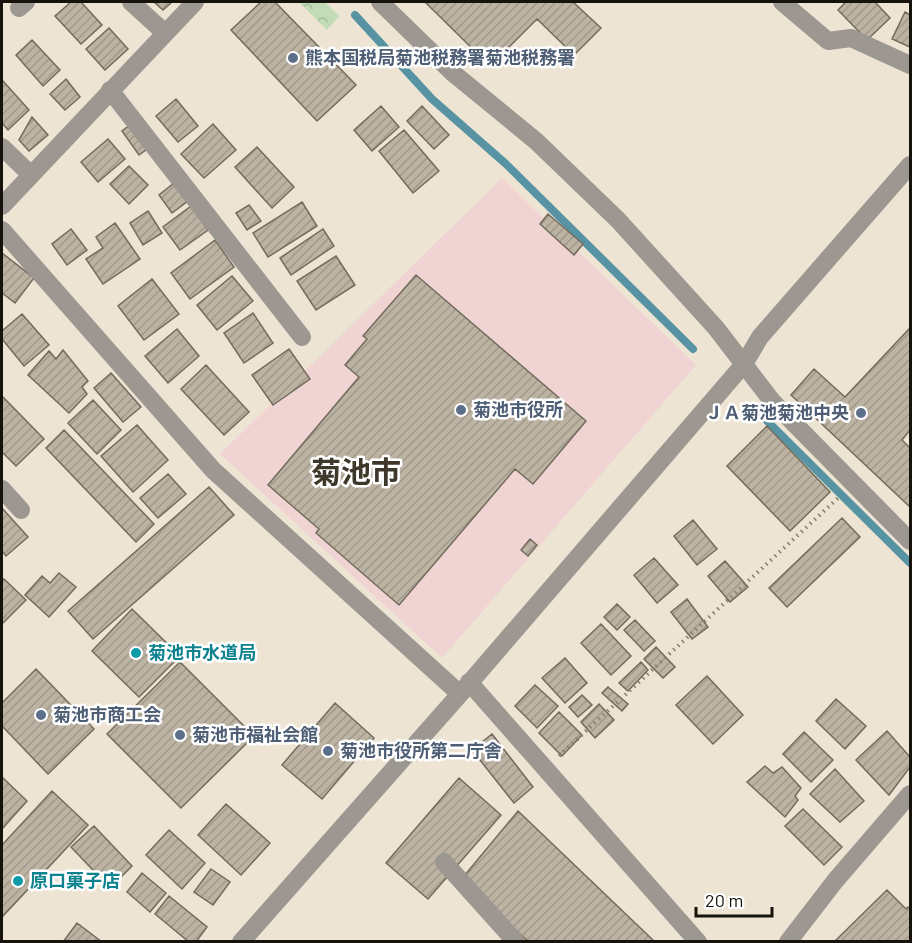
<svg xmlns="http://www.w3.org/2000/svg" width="912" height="943" viewBox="0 0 912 943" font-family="Barlow,'Noto Sans JP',sans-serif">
<defs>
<pattern id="forest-crowns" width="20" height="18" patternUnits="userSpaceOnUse" patternTransform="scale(1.5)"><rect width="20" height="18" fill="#c1dcb7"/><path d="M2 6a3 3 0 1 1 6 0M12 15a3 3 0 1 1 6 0" fill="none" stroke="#a5bc9c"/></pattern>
<pattern id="building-hatch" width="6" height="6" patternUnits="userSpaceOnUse" patternTransform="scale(1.5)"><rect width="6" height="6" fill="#bcb3a3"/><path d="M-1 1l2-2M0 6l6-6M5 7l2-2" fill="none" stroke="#a1998b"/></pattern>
</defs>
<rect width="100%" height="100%" fill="#ede4d3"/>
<path fill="#efd4d3" d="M 502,178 L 696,365 L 442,658 L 220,454 Z"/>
<path fill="url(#forest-crowns)" d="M 299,2 L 325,2 L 339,16 L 327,30 Z"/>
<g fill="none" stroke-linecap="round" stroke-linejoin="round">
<path stroke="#5793a3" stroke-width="8" d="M 355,15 L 432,99 L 506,164 L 693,349
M 757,411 L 910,563"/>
</g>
<path fill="url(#building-hatch)" stroke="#736b5c" stroke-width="1.5" d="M 71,2 L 81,2 L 102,25 L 81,44 L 55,16 Z
M 154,2 L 172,2 L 163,10 Z
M 261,2 L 275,2 L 356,85 L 317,121 L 231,30 Z
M 425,2 L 573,2 L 601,28 L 574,55 L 537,19 L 490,66 Z
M 846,2 L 875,2 L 890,18 L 867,40 L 838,10 Z
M 905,12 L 910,15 L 910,47 L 892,39 Z
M 109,28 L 128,49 L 105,70 L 86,49 Z
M 32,40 L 60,70 L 43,86 L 16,55 Z
M 66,79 L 80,97 L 65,110 L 50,94 Z
M 3,81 L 29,110 L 8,130 L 2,123 L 2,83 Z
M 176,99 L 198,126 L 178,142 L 156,116 Z
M 381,106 L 399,127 L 372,151 L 354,130 Z
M 422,106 L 449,135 L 434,149 L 407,121 Z
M 32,117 L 48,135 L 29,151 L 19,140 Z
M 141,117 L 158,141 L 139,155 L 122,131 Z
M 213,124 L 236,150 L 204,178 L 181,154 Z
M 404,130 L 439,171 L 413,193 L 379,151 Z
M 108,139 L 125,159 L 98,182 L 81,162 Z
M 257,147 L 294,187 L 272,208 L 235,167 Z
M 129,166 L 148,185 L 129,204 L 110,184 Z
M 174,183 L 188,201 L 172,213 L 159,195 Z
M 302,202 L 317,226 L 268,257 L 253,233 Z
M 249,205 L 261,221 L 247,230 L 236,213 Z
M 191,206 L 208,230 L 180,250 L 163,227 Z
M 148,211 L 162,233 L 143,245 L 130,223 Z
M 548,214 L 583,244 L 574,255 L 540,224 Z
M 115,223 L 140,259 L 103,284 L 86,259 L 103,248 L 96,237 Z
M 71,229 L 87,250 L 67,265 L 52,244 Z
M 323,229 L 334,246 L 291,275 L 280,258 Z
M 215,240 L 234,267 L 190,299 L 171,273 Z
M 2,253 L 34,278 L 15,303 L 2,293 Z
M 336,256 L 355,285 L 316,310 L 297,281 Z
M 416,275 L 586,421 L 533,484 L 515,469 L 399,605 L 316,533 L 319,529 L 268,485 L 359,377 L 345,365 L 367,339 L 363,336 Z
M 232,276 L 253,301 L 217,330 L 197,305 Z
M 152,279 L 179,314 L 144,340 L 118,306 Z
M 253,313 L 273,343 L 244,363 L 224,333 Z
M 22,314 L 49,345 L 24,366 L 2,339 L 2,331 Z
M 910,328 L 910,430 L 902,440 L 910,448 L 910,507 L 791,395 L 814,369 L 845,397 Z
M 177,329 L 199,356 L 168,383 L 145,356 Z
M 289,349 L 310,379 L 273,405 L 252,375 Z
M 63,350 L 88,381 L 82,387 L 87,394 L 69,413 L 28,375 L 49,351 L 56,359 Z
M 206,365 L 249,412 L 224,435 L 181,389 Z
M 111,373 L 141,407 L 123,422 L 94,388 Z
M 2,396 L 44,439 L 16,466 L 2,452 Z
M 93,400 L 121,430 L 97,454 L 68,423 Z
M 137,425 L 168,460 L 133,492 L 101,456 Z
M 767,426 L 830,492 L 790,531 L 727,466 Z
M 64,430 L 154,524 L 136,542 L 46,448 Z
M 168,474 L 186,494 L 158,518 L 140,498 Z
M 209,487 L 234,515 L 93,639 L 68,611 Z
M 2,508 L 28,537 L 6,556 L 2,551 Z
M 842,518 L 860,537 L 787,607 L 769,588 Z
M 693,520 L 717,549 L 697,565 L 674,536 Z
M 530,539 L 537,545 L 528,556 L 521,550 Z
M 654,558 L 678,585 L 657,603 L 634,575 Z
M 725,561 L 748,587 L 730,602 L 708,576 Z
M 59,573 L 76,587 L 49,617 L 25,595 L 42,576 L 50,583 Z
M 4,579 L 26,600 L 2,624 L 2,581 Z
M 687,599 L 708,627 L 692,639 L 671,612 Z
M 617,604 L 630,617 L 617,630 L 604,617 Z
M 132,609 L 180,656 L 139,697 L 92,651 Z
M 635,620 L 655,641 L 644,651 L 624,630 Z
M 601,624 L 631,656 L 611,675 L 581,643 Z
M 656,647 L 675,667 L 663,678 L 644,659 Z
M 565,658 L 587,683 L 565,703 L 542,678 Z
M 180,662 L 254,736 L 181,808 L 107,734 Z
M 641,662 L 648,670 L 628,691 L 619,683 Z
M 36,669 L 94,729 L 48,774 L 2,726 L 2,703 Z
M 707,676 L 743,715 L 713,744 L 676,705 Z
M 535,685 L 558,706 L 537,728 L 515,706 Z
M 608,687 L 628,704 L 622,711 L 602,693 Z
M 582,695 L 592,705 L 578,717 L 569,707 Z
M 836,699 L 866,726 L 845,749 L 816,721 Z
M 335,703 L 374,738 L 322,799 L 282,765 Z
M 599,704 L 614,720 L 595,738 L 581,722 Z
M 559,712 L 582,735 L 562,756 L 539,733 Z
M 887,731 L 910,757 L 910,767 L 889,795 L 856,760 Z
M 804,732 L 833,760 L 811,782 L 783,754 Z
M 492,734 L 533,787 L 514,803 L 472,750 Z
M 765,766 L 773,773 L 782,767 L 801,788 L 795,796 L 798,800 L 785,817 L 747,782 Z
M 835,769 L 864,801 L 840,822 L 810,794 Z
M 2,777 L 27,801 L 2,829 Z
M 459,778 L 501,815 L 428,899 L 386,863 Z
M 52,791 L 88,825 L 2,917 L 2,845 Z
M 226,804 L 270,843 L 241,875 L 198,835 Z
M 803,809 L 842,847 L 824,865 L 785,826 Z
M 518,811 L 655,942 L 529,942 L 460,881 Z
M 94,826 L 132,866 L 110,888 L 71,847 Z
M 169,830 L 205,863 L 182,889 L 146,855 Z
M 211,869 L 230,882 L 213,905 L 194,892 Z
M 142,873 L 166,893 L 150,912 L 127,892 Z
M 887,890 L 906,909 L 908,907 L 910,909 L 910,942 L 834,942 Z
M 169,896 L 207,927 L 196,942 L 189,942 L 155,914 Z
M 77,923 L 102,942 L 63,942 Z"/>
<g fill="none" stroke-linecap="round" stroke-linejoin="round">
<path stroke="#867f74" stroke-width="4" stroke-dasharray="1.5 4.5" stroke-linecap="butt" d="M 559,756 L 838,498"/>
<path stroke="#9c9791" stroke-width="18" d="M 131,2 L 164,32
M 380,2 L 453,73 L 536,141 L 618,220 L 716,328 L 772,401 L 910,541
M 782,2 L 828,41 L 851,38 L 910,65
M 19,8 L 26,2
M 110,90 L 302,337
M 2,147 L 31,175
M 2,206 L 195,2
M 2,230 L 213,470 L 460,694
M 2,489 L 21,510
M 469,682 L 698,942
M 444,862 L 516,942
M 241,942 L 460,694 L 744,364 L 760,337 L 910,165
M 788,942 L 835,881 L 910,794"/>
</g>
<g fill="#5c6f8a" stroke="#fff" stroke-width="2">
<circle cx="293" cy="58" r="6"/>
<circle cx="461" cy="410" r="6"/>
<circle cx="861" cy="413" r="6"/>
<circle cx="41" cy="715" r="6"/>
<circle cx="180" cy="735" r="6"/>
<circle cx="328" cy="751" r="6"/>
</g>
<g fill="#0f9aa8" stroke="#fff" stroke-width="2">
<circle cx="136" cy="653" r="6"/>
<circle cx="18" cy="881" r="6"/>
</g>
<g text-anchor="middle" stroke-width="5" stroke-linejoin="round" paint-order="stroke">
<g font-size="18" font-weight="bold" fill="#4e5e75" stroke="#fff" text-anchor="start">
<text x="305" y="64">熊本国税局菊池税務署菊池税務署</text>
<text x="473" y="416">菊池市役所</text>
<text x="849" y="419" text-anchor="end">ＪＡ菊池菊池中央</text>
<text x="53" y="721">菊池市商工会</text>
<text x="192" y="741">菊池市福祉会館</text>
<text x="340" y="757">菊池市役所第二庁舎</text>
</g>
<g font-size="18" font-weight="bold" fill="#0d838f" stroke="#fff" text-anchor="start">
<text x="148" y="659">菊池市水道局</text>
<text x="30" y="887">原口菓子店</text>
</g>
<g font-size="30" font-weight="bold" fill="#3f382a" stroke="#fff">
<text x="356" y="483">菊池市</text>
</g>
</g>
<rect width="912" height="943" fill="none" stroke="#16130d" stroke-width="6"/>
<path d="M696 907v9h76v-9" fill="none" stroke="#16130d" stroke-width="3"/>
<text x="705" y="907" font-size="18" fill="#16130d" stroke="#ffffff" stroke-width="4.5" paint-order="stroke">20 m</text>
</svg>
